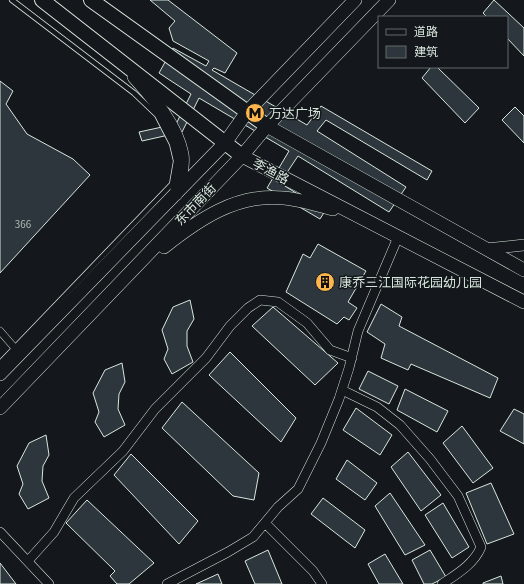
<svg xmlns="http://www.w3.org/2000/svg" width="524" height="584" viewBox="0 0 524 584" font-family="'Source Sans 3','Noto Sans SC',sans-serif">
<rect width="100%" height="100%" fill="#14181c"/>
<path fill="#2c363c" stroke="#d8e6dc" d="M 150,0 L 168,0 L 237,53 L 225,73 L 214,68 L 212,70 L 307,125 L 321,106 L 432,171 L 427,180 L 326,120 L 317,131 L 406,187 L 389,212 L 298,156 L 280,183 L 325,211 L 320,219 L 267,188 L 289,151 L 199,98 L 182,132 L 142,141 L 139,132 L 176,124 L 191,94 L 159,73 L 173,48 L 206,66 L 209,61 L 173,41 L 169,28 L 175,21 Z
M 494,0 L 524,28 L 524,56 L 507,38 L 507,17 L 487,17 L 483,13 Z
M 431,67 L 437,67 L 479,108 L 465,123 L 422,78 Z
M 0,81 L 13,91 L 6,104 L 27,134 L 73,159 L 90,175 L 0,273 Z
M 515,107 L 524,116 L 524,143 L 502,120 Z
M 318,244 L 366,271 L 348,302 L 357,308 L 349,320 L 344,317 L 337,324 L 286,292 L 303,254 L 310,258 Z
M 190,300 L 194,319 L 187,331 L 187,346 L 193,362 L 172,374 L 164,359 L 168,349 L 162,330 L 173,307 Z
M 381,304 L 402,317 L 399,326 L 498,378 L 490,398 L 411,364 L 408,370 L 381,358 L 385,344 L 367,332 Z
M 273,307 L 338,363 L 315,385 L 252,326 Z
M 230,352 L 296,418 L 281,442 L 209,375 Z
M 122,363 L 125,382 L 119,394 L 118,409 L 125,425 L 104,437 L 95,422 L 99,412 L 93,393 L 105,370 Z
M 368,371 L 398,386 L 389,404 L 359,389 Z
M 405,389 L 448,411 L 437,432 L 397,410 Z
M 182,402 L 259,473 L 254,500 L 233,496 L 162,428 Z
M 356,408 L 392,435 L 380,455 L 343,430 Z
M 514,409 L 524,414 L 524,444 L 500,431 Z
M 462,426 L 493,468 L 473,483 L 443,443 Z
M 46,435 L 49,455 L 43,466 L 42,481 L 49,498 L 28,509 L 19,494 L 23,484 L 17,466 L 29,443 Z
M 408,452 L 441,495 L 421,511 L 391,467 Z
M 131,454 L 198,521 L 179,544 L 114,475 Z
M 347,460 L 377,483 L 365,500 L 336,479 Z
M 491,483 L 514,534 L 487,544 L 466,493 Z
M 390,493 L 425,545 L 405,555 L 375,506 Z
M 323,498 L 365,530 L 355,548 L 311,514 Z
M 87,500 L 154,563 L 129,584 L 117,584 L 110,576 L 115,571 L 66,523 Z
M 443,503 L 469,547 L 452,558 L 425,515 Z
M 268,550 L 282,584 L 255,584 L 245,561 Z
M 430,550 L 446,577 L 432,584 L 424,584 L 412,560 Z
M 385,554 L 403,584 L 379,584 L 368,564 Z
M 0,563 L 16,584 L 0,584 Z
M 218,574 L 222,584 L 196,584 Z
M 501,576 L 503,584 L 483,584 L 483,583 Z"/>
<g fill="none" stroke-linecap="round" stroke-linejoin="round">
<g stroke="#d8e6dc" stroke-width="6">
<path id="service" d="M 0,363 L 172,184 L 176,161 L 172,144 L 157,115 L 134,93 L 12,0"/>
</g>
<g stroke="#d8e6dc" stroke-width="8">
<path id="pedestrian" d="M 0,331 L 20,354"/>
</g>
<g stroke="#d8e6dc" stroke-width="10">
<path id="minor" d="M 342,390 L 377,407 L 400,425 L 430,459 L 458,496 L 481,547 C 474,564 457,574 442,584
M 265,523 L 313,571 L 322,584
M 0,532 L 49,584
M 28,561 L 54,532 L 74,498 L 123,451 L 155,409 L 206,358 L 230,326 L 248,308 L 260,300 L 278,302 L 307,323 L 330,350 L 352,358
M 167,584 L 228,552 L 253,537 L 278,507 L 298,489 L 321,443 L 339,399 L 349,368 L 358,331 L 398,237"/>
</g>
<g stroke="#d8e6dc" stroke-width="12">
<path id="tertiary" d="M 486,249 L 524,245"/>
</g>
<g stroke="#d8e6dc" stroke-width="14">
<path id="secondary" d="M 134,77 C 153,98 176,124 182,154 C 184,167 179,181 176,194
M 267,126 L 524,270
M 242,156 L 524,302
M 164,247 C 198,220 237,193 283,198 C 299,199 317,205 333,209
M 0,374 L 225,143 L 247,112 L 355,0
M 0,408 L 242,156 L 267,126 L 389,0"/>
</g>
<g stroke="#d8e6dc" stroke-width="16">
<path id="primary" d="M 42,0 L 242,156
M 91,0 L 267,126"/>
</g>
<use href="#service" stroke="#14181c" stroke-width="4.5"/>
<use href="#pedestrian" stroke="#14181c" stroke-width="7"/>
<use href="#minor" stroke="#14181c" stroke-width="9"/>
<use href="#tertiary" stroke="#14181c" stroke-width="11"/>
<use href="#secondary" stroke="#14181c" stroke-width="13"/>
<use href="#primary" stroke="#14181c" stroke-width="14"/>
</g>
<defs>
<g id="metro-disc" transform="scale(1)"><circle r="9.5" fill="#ffb74d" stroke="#14181c"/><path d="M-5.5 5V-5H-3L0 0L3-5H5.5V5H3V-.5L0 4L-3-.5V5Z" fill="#111"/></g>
<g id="building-disc" transform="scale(1)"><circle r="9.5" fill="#ffb74d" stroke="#14181c"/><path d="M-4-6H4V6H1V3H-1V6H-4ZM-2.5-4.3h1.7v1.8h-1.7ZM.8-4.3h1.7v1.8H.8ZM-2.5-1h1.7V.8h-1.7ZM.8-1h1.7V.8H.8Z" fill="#111"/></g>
</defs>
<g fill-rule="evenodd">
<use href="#metro-disc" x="255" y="113"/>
<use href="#building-disc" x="325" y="282"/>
</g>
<g text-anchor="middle" stroke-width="3" stroke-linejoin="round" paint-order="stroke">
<g font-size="11" fill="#adbab4">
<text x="23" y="228">366</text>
</g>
<g font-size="13" fill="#d8e6dc" stroke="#14181c" text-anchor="start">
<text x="269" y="118">万达广场</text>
<text x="339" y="287">康乔三江国际花园幼儿园</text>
</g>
<g font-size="13" fill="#d8e6dc" stroke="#14181c">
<text transform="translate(271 171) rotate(28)" y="5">李渔路</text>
<text transform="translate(195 204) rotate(-46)" y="5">东市南街</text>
</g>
</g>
<rect x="378" y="16" width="130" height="52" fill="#14181c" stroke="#626a69"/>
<rect x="386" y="29" width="20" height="6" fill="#14181c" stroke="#626a69"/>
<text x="414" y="36" font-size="12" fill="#d8e6dc">道路</text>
<rect x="386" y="46" width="20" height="12" fill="#2c363c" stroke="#626a69"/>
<text x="414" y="56" font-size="12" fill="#d8e6dc">建筑</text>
</svg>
